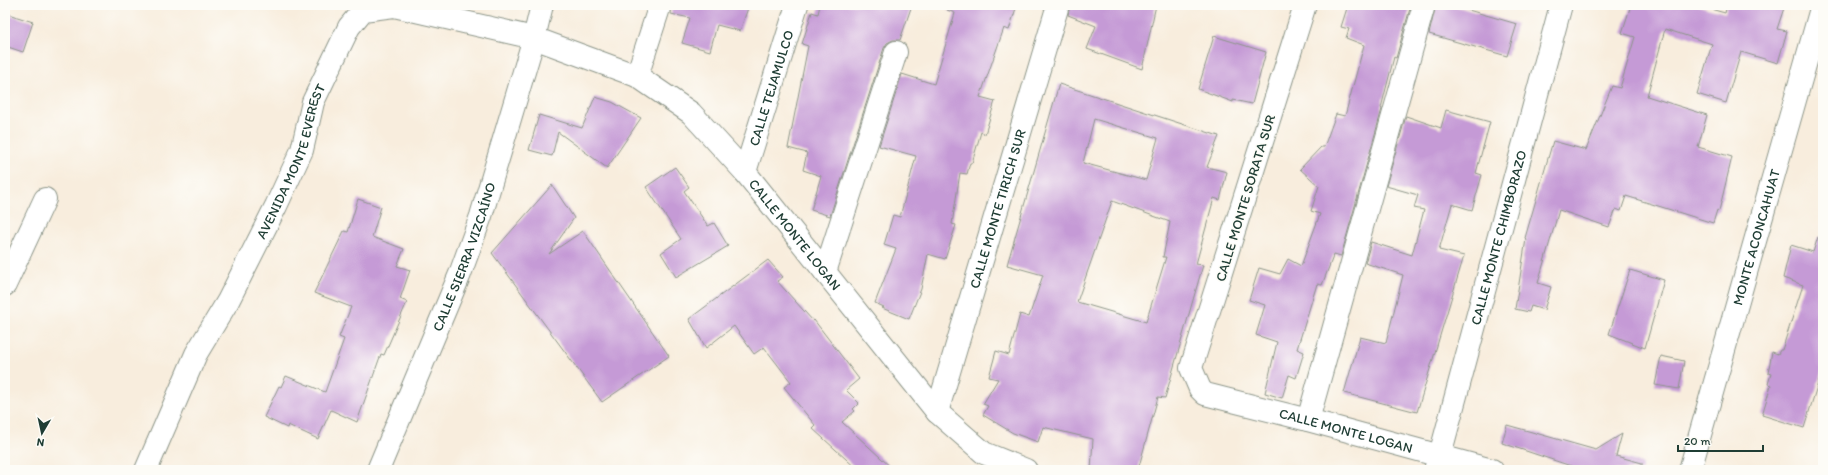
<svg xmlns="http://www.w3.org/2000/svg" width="1828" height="475" viewBox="0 0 1828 475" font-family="Itim,sans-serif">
<rect width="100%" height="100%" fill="#fdfcf7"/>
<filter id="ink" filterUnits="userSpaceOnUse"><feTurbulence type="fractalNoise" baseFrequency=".025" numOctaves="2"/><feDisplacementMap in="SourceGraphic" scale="8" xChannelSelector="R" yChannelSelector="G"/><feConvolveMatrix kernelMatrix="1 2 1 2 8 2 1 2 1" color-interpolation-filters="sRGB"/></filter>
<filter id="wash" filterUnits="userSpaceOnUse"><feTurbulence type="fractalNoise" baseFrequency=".012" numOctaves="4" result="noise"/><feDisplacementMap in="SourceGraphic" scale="16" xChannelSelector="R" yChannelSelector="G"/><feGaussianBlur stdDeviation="0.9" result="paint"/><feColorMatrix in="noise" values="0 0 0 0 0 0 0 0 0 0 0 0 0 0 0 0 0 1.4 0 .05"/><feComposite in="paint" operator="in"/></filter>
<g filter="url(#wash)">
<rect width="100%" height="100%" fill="#f8eddd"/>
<g id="blocks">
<path fill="#c59ad6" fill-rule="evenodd" d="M 672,5 L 749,5 L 740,31 L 717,25 L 710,51 L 682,43 L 690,18 L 671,14 Z
M 820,5 L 912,5 L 900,40 L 893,40 L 887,43 L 884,48 L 830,216 L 811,210 L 821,176 L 803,170 L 807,153 L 788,148 L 808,46 L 802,44 L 812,12 L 818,14 Z
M 948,5 L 1017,5 L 1009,30 L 1004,28 L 980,97 L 995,101 L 985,134 L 981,132 L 972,163 L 970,163 L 967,174 L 960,173 L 952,224 L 956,225 L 945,259 L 928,254 L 921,289 L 909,319 L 882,308 L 884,307 L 875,303 L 896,249 L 884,245 L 893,215 L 900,217 L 916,156 L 879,146 L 902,74 L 934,84 L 955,13 L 947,10 Z
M 1070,5 L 1156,5 L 1142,69 L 1087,49 L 1096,26 L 1068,15 Z
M 1348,5 L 1411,5 L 1396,58 L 1394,57 L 1381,108 L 1382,109 L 1341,256 L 1334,254 L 1322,285 L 1317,284 L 1297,349 L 1304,352 L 1296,378 L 1289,375 L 1282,398 L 1265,393 L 1277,342 L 1256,335 L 1265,305 L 1249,300 L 1259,268 L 1280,274 L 1288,259 L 1301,266 L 1320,214 L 1311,211 L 1319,186 L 1300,169 L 1321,147 L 1324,147 L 1336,114 L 1345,116 L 1364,45 L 1346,38 L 1349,29 L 1341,27 Z
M 1436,5 L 1451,5 L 1517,24 L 1507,56 L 1429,34 Z
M 1631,5 L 1696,5 L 1725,13 L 1727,5 L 1785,5 L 1777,29 L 1787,31 L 1778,63 L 1741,52 L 1726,103 L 1697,94 L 1712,44 L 1665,29 L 1647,96 L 1707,115 L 1698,147 L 1732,157 L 1719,211 L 1717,210 L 1713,223 L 1626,196 L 1621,211 L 1616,209 L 1609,227 L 1559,210 L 1538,283 L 1551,287 L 1544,310 L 1531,306 L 1529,312 L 1515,309 L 1526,239 L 1525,238 L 1553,141 L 1586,150 L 1612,86 L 1620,88 L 1635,37 L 1622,33 Z
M 5,13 L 33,22 L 23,52 L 5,46 Z
M 1214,36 L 1266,52 L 1252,104 L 1233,100 L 1233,102 L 1198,89 Z
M 1059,84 L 1219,136 L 1207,167 L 1227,172 L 1220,200 L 1214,198 L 1196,264 L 1203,265 L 1165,398 L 1158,397 L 1138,470 L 1091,470 L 1093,439 L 1043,427 L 1038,442 L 1013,433 L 983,415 L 988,406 L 983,404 L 998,379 L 989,377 L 996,351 L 1009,355 L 1020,314 L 1029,317 L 1043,275 L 1007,265 ZM 1094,119 L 1158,138 L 1146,180 L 1083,163 ZM 1112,201 L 1170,222 L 1163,257 L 1166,257 L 1146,322 L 1077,302 Z
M 595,97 L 612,102 L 641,118 L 607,168 L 558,132 L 552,156 L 529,150 L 539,115 L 582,128 Z
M 1446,110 L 1490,122 L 1476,173 L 1482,175 L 1472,210 L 1452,204 L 1439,250 L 1464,256 L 1417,412 L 1344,393 L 1360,337 L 1386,343 L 1403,275 L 1365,263 L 1371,242 L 1412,255 L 1424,210 L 1414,208 L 1418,195 L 1386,186 L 1406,116 L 1441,128 Z
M 675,167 L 689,187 L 684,191 L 708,226 L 714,223 L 728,246 L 676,277 L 661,253 L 681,239 L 646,187 Z
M 552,185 L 574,218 L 549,254 L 583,231 L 669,356 L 602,402 L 492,253 Z
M 358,199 L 381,207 L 372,237 L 404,249 L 397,266 L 410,270 L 400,299 L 407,302 L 384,355 L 381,354 L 357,422 L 331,410 L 318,439 L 288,425 L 287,428 L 264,417 L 279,386 L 281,387 L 286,376 L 325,392 L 344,339 L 339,337 L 351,307 L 314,293 L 344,231 L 348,232 Z
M 1818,237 L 1823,237 L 1823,367 L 1804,428 L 1762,415 L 1771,385 L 1768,384 L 1771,374 L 1768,373 L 1772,352 L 1778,354 L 1780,350 L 1782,350 L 1803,285 L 1783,278 L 1791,245 L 1813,252 Z
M 768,260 L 783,277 L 777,281 L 813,321 L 814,320 L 859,379 L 846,390 L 859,403 L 853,409 L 855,411 L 842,422 L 894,470 L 858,470 L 812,428 L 815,425 L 784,387 L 791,382 L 764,347 L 754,354 L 734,326 L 706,348 L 689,319 Z
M 1630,270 L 1664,280 L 1645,348 L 1609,334 Z
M 1661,356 L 1684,361 L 1679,389 L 1655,385 Z
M 1507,425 L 1596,450 L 1622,434 L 1616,456 L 1642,463 L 1642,470 L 1565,470 L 1571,466 L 1502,443 Z"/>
</g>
</g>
<g filter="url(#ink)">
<use href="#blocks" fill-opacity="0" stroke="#8c9588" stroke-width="1"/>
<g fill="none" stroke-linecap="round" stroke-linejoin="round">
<g stroke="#8c9588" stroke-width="24">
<g id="minor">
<path id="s1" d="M 1305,5 L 1191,368 L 1200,389 L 1205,394 L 1308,420 L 1492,470"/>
<path d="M 637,76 L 660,5"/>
<path id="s2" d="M 745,172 L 797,5"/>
<path d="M 825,272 L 896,52"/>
<path d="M 5,285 L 45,199"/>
<path id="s3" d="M 937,412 L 1058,5"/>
<path d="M 1308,420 L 1424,5"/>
<path id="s4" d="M 146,470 L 196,354 L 228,301 L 276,206 L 302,150 L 313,102 L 349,27 L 363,10 L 394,6 L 534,38 L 637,76 L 691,113 L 745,172 L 937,412 L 984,453 L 1026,470"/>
<path id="s5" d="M 378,470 L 460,274 L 481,216 L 534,38 L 542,5"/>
<path id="s6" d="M 1435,470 L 1440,455 L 1561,5"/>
<path id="s7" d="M 1690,470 L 1822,5"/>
</g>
</g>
<use href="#minor" stroke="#fff" stroke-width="22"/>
</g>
</g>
<g text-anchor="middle" stroke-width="3" stroke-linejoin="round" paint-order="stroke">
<g font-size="14" fill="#1f3d34" stroke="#fdfcf7">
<text dy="5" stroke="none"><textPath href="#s2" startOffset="88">CALLE TEJAMULCO</textPath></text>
<text dy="5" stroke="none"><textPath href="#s4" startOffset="342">AVENIDA MONTE EVEREST</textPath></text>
<text transform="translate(1245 198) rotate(-73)" y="5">CALLE MONTE SORATA SUR</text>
<text dy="5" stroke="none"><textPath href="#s3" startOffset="212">CALLE MONTE TIRICH SUR</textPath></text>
<text dy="5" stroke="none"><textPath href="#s4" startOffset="1021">CALLE MONTE LOGAN</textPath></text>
<text dy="5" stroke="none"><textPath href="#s6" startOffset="241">CALLE MONTE CHIMBORAZO</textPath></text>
<text dy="5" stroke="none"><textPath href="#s7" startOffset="242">MONTE ACONCAHUAT</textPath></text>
<text dy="5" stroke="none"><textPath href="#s5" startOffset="230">CALLE SIERRA VIZCAÍNO</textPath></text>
<text dy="5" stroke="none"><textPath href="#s1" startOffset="556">CALLE MONTE LOGAN</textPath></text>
</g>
</g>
<rect width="1828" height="475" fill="none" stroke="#fdfcf7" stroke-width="20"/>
<g transform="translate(42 433) rotate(189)" stroke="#fdfcf7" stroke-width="3" paint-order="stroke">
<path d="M0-3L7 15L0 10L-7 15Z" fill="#1f3d34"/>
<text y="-6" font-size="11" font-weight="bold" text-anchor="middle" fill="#1f3d34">N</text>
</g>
<path d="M1678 445v6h85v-6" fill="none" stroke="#1f3d34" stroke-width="2"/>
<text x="1684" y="445" font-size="12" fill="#1f3d34" stroke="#fdfcf7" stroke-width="3" paint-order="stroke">20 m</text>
</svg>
